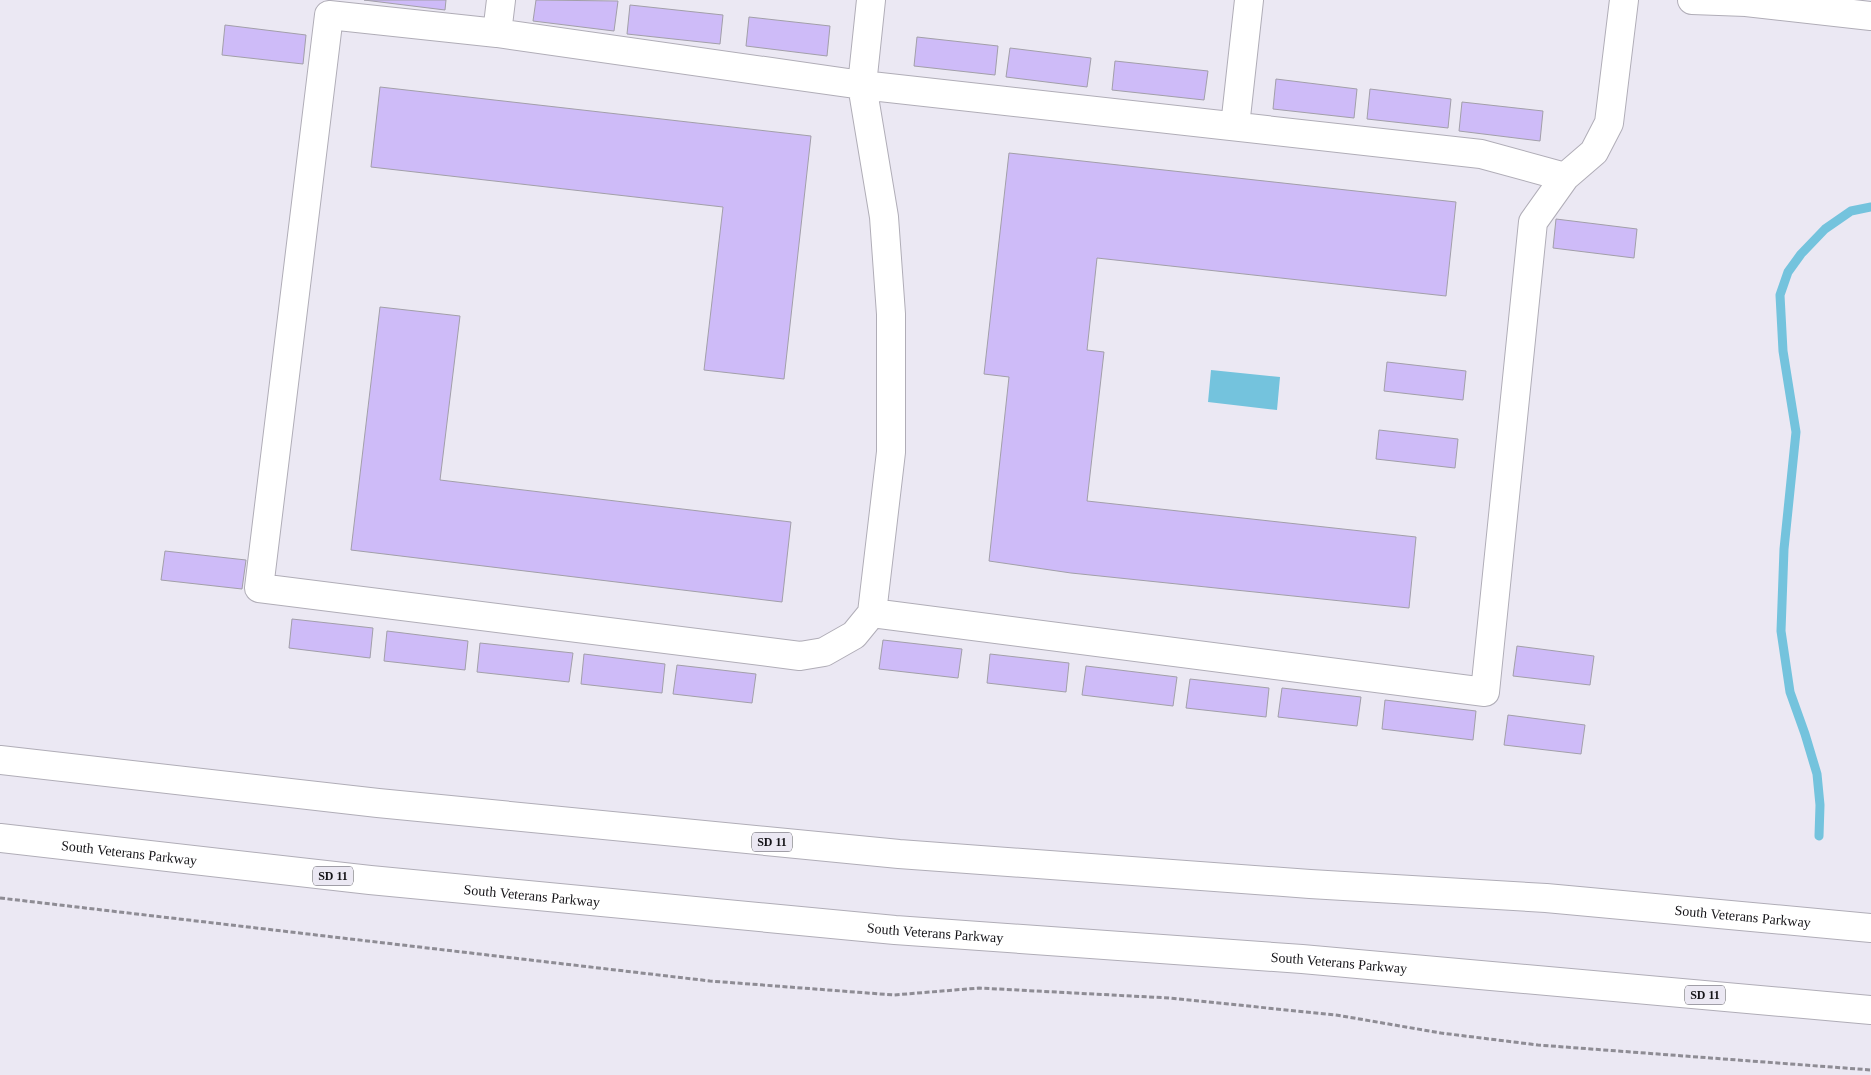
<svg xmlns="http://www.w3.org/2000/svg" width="1871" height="1075" viewBox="0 0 1871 1075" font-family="Georgia,serif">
<rect width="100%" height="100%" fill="#ebe8f3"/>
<path fill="#74c3dd" d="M 1211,370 L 1280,377 L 1277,410 L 1208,402 Z"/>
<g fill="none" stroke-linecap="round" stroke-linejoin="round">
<path stroke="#74c3dd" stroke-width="9" d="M 1819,836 L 1820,805 L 1817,774 L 1805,734 L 1790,692 L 1781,631 L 1784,549 L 1796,432 L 1783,351 L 1780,295 L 1788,272 L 1801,254 L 1825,229 L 1851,211 L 1871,207"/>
</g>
<path fill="#cebbf8" stroke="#a29fa9" d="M 364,0 L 446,0 L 445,10 Z
M 536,0 L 618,1 L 614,31 L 533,21 Z
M 630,5 L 723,15 L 720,44 L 627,34 Z
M 749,17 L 830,26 L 827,56 L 746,46 Z
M 225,25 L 306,35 L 303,64 L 222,55 Z
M 917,37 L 998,46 L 995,75 L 914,66 Z
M 1010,48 L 1091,58 L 1087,87 L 1006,77 Z
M 1115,61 L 1208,71 L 1204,100 L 1112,90 Z
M 1276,79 L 1357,89 L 1354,118 L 1273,109 Z
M 380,87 L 811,136 L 784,379 L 704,370 L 723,207 L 371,167 Z
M 1370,89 L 1451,99 L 1448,128 L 1367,119 Z
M 1462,102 L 1543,111 L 1540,141 L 1459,131 Z
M 1009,153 L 1456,202 L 1446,296 L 1097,258 L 1087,350 L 1104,352 L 1087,501 L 1416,537 L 1409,608 L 1071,573 L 989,561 L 1009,377 L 984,374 Z
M 1556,219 L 1637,229 L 1634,258 L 1553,248 Z
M 380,307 L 460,316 L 440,480 L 791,522 L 782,602 L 351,550 Z
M 1387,362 L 1466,371 L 1463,400 L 1384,391 Z
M 1379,430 L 1458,439 L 1455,468 L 1376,459 Z
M 165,551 L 246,560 L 242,589 L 161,580 Z
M 292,619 L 373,628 L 370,658 L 289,648 Z
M 387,631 L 468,641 L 465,670 L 384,661 Z
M 883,640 L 962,649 L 958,678 L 879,669 Z
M 480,643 L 573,653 L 569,682 L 477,672 Z
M 1517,646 L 1594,656 L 1590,685 L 1513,676 Z
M 584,654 L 665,664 L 662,693 L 581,684 Z
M 990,654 L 1069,663 L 1066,692 L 987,683 Z
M 677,665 L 756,674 L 752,703 L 673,694 Z
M 1086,666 L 1177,677 L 1173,706 L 1082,695 Z
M 1190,679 L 1269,688 L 1266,717 L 1186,708 Z
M 1282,688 L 1361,697 L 1357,726 L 1278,717 Z
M 1385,700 L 1476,711 L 1473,740 L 1382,729 Z
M 1508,715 L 1585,725 L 1581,754 L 1504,745 Z"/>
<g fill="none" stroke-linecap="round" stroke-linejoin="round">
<g stroke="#b0adb7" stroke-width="30">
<path id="minor" d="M 871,0 L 862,85 L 884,217 L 891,314 L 891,452 L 872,613 L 1485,692 L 1533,222 L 1565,177 L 1481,154 L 862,85 L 497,33 L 329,15 L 259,588 L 800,656 L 824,652 L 854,635 L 872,613
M 1692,0 L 1746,2 L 1871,16
M 497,33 L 501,0
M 1235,126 L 1249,0
M 1565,177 L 1594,152 L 1609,123 L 1624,0"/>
</g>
<g stroke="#b0adb7" stroke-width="30">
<g id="highway">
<path id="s1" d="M 0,760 L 378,803 L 899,854 L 1310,884 L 1546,898 L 1871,928"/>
<path id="s2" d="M 0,838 L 370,880 L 895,930 L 1302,959 L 1871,1010"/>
</g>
</g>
<path stroke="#8e8c94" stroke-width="3" stroke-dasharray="5 2.5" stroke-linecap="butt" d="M 0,898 L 710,981 L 894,995 L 979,988 L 1169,998 L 1336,1015 L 1441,1033 L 1538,1045 L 1871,1070"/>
<use href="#minor" stroke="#fff" stroke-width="28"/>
<use href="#highway" stroke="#fff" stroke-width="28"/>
</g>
<g text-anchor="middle" stroke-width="5" stroke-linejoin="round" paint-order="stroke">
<g fill="#ebe8f3" stroke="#55545a" stroke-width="1">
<rect x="752" y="832.5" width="40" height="19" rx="4"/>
<rect x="313" y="866.5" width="40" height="19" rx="4"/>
<rect x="1685" y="985.5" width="40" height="19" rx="4"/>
</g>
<g font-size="12" font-weight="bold" fill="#151418">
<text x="772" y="846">SD 11</text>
<text x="333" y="880">SD 11</text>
<text x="1705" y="999">SD 11</text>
</g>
<g font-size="14" fill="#151418" stroke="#ebe8f3">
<text dy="5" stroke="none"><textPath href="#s2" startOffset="130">South Veterans Parkway</textPath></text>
<text dy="5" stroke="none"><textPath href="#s2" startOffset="535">South Veterans Parkway</textPath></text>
<text dy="5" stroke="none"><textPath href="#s1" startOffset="1750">South Veterans Parkway</textPath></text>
<text dy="5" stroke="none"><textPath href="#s2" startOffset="940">South Veterans Parkway</textPath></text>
<text dy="5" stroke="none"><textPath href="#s2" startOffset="1345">South Veterans Parkway</textPath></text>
</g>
</g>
</svg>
